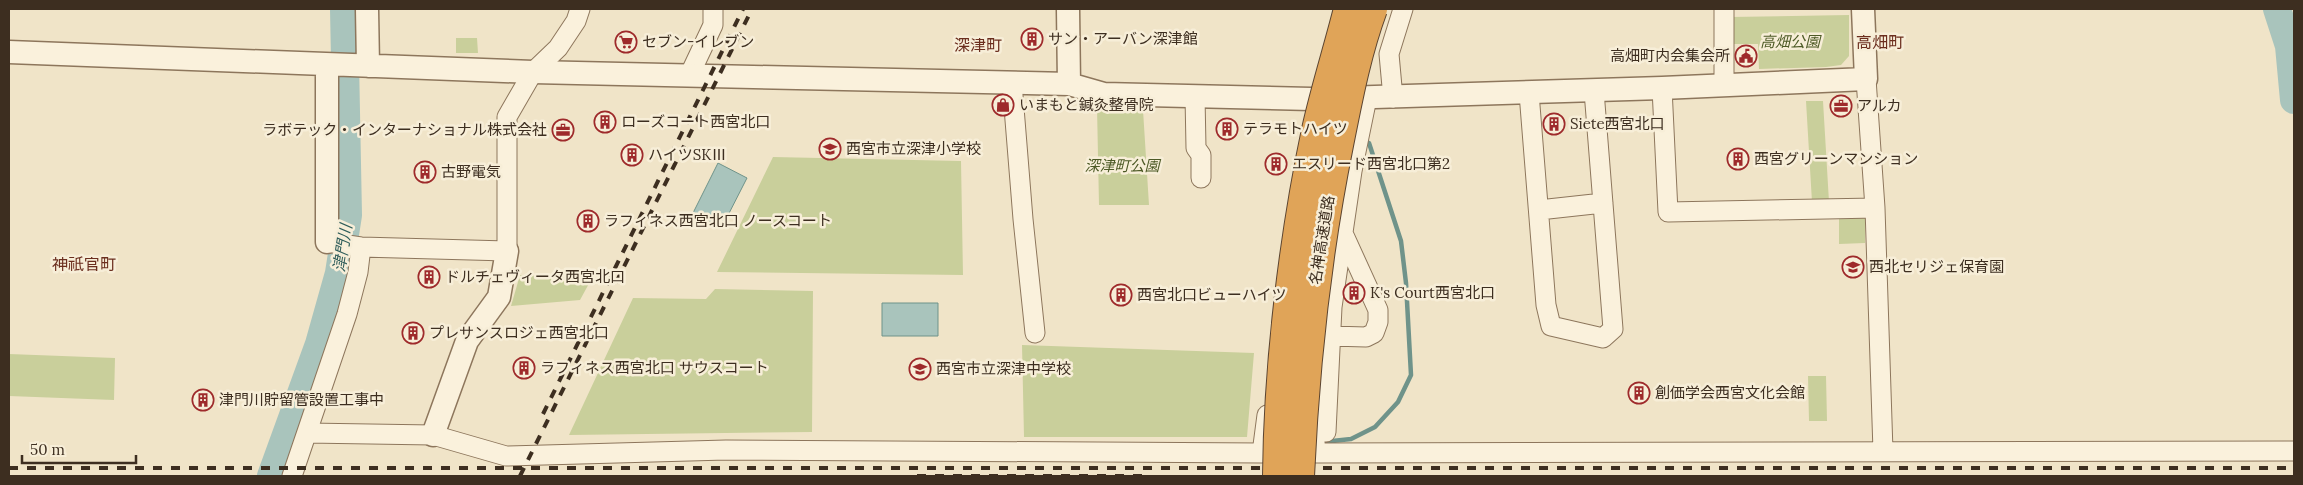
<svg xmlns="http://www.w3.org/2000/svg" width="2303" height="485" viewBox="0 0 2303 485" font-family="Lora,'Noto Sans JP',serif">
<rect width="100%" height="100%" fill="#f0e4c8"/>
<path fill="#c9cf9b" d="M 1849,15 L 1849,56 L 1841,65 L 1826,67 L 1759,69 L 1758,44 L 1730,44 L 1730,17 Z
M 456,38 L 477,38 L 478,53 L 456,53 Z
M 1806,101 L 1823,101 L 1829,202 L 1812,202 Z
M 1097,107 L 1143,110 L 1149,205 L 1099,205 Z
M 773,157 L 961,161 L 963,275 L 717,272 Z
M 1839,217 L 1865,217 L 1865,243 L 1839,244 Z
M 520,275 L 592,278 L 580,300 L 511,306 Z
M 715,289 L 813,291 L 812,432 L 569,435 L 633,298 L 706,299 Z
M 1022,345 L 1254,353 L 1247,437 L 1024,437 Z
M 9,354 L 115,358 L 114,400 L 9,396 Z
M 1808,376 L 1826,376 L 1827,421 L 1809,421 Z"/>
<path fill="#a9c4bc" stroke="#6f938a" d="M 718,163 L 747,178 L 722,227 L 693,213 Z
M 882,303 L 938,303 L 938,336 L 882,336 Z"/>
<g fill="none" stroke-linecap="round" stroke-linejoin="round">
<path stroke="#6f938a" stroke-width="4.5" d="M 1323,442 L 1351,439 L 1375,427 L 1398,402 L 1411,375 L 1406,283 L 1401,241 L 1369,143"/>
<path stroke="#a9c4bc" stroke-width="28" d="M 2277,9 L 2289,46 L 2294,100
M 271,476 L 319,344 L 339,273 L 348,215 L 344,9"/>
<g stroke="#8d765c" stroke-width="21">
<path id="minor" d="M 1724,9 L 1724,86
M 689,76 L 713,25 L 713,9
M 1866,79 L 1875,208 L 1883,451
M 1012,83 L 1023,219 L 1035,333
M 1662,88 L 1668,212 L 1875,208
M 1529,93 L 1546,305 L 1551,326 L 1603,338 L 1613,329 L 1594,91
M 1195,96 L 1196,148 L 1201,155 L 1201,178
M 1393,98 L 1389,54 L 1403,9
M 1539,210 L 1603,203
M 327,242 L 361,247 L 507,251 L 507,117 L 533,72 L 558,48 L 576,21 L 580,9
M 1330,336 L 1366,337 L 1374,333 L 1378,322 L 1378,310 L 1342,231
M 1307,432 L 1326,432 L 1332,307 L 1352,171 L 1367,98
M 1314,432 L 1316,453 L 2294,451
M 307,433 L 433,435 L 506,456 L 726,450 L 1262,453 L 1267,415
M 292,476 L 347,314 L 358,272 L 361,247"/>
</g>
<g stroke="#8d765c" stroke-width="25">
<path id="tertiary" d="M 367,9 L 368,66
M 1068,9 L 1069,84
M 9,52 L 533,72 L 1069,84 L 1104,94 L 1311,99 L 1662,88 L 1866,79 L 1863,9
M 327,242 L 327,65
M 433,435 L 467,341 L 499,297 L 507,251"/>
</g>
<use href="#minor" stroke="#faf1dc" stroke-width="19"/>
<use href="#tertiary" stroke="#faf1dc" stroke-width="22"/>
<path stroke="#3d2e20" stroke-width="4" stroke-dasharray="9 9" stroke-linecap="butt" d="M 543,414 L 743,9
M 9,468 L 2294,468
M 520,476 L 752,9
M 917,476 L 1150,476"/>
<g stroke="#5b4430" stroke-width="30" stroke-linecap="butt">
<path id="motorway-bridge" d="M 1277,476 C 1278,365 1293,239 1316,130 C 1325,89 1338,49 1348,9
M 1300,476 C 1305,365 1317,254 1339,145 C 1348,100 1357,52 1373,9"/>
</g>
<use href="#motorway-bridge" stroke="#e0a458" stroke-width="28"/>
</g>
<defs>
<g id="building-ring" transform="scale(1.125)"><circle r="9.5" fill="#f7eed8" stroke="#9e2a2b" stroke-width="1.5"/><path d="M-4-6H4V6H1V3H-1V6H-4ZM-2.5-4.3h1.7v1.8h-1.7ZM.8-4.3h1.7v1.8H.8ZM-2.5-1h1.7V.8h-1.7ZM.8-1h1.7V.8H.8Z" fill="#9e2a2b"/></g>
<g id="supermarket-ring" transform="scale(1.125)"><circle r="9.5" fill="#f7eed8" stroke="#9e2a2b" stroke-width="1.5"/><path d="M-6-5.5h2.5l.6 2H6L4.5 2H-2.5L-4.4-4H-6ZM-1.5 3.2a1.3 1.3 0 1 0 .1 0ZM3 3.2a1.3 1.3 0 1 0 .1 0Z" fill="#9e2a2b"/></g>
<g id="civic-ring" transform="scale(1.125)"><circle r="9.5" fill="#f7eed8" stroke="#9e2a2b" stroke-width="1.5"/><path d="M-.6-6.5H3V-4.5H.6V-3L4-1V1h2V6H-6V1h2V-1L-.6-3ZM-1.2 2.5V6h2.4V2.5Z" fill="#9e2a2b"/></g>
<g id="shop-ring" transform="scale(1.125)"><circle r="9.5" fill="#f7eed8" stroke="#9e2a2b" stroke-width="1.5"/><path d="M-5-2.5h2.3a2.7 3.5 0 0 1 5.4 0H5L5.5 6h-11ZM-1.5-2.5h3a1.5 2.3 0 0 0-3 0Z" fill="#9e2a2b"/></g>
<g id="office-ring" transform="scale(1.125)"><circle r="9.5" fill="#f7eed8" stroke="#9e2a2b" stroke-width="1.5"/><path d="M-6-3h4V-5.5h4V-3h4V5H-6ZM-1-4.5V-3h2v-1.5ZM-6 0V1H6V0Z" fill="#9e2a2b"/></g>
<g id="school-ring" transform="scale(1.125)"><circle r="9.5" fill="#f7eed8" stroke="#9e2a2b" stroke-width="1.5"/><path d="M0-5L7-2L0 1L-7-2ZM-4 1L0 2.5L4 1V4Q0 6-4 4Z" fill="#9e2a2b"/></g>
</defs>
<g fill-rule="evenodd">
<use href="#building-ring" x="1032" y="39"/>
<use href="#supermarket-ring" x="626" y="42"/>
<use href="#civic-ring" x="1746" y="56"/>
<use href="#shop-ring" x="1003" y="105"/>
<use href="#office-ring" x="1841" y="106"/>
<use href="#building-ring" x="605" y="122"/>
<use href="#building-ring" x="1554" y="124"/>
<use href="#building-ring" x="1227" y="129"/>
<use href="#office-ring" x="563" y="130"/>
<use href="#school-ring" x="830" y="149"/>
<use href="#building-ring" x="632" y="155"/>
<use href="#building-ring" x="1738" y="159"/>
<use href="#building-ring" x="1276" y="164"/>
<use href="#building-ring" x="425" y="172"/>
<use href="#building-ring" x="588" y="221"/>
<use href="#school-ring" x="1853" y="267"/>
<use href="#building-ring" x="429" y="277"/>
<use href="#building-ring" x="1354" y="293"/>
<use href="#building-ring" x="1121" y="295"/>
<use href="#building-ring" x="413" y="333"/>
<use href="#building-ring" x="524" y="368"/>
<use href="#school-ring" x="920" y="369"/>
<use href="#building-ring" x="1639" y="393"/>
<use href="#building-ring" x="203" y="400"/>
</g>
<g text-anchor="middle" stroke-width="5" stroke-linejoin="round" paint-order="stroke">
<g font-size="15" fill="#3d2e20" stroke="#f7eed8" text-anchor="start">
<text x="1048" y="44">サン・アーバン深津館</text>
<text x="642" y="47">セブン-イレブン</text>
<text x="1730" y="61" text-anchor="end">高畑町内会集会所</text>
<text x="1019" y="110">いまもと鍼灸整骨院</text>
<text x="1857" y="111">アルカ</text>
<text x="621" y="127">ローズコート西宮北口</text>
<text x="1570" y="129">Siete西宮北口</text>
<text x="1243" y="134">テラモトハイツ</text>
<text x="547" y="135" text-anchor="end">ラボテック・インターナショナル株式会社</text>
<text x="846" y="154">西宮市立深津小学校</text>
<text x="648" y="160">ハイツSKⅢ</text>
<text x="1754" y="164">西宮グリーンマンション</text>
<text x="1292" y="169">エスリード西宮北口第2</text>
<text x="441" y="177">古野電気</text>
<text x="604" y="226">ラフィネス西宮北口 ノースコート</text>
<text x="1869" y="272">西北セリジェ保育園</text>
<text x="445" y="282">ドルチェヴィータ西宮北口</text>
<text x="1370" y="298">K's Court西宮北口</text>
<text x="1137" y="300">西宮北口ビューハイツ</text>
<text x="429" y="338">プレサンスロジェ西宮北口</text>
<text x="540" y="373">ラフィネス西宮北口 サウスコート</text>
<text x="936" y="374">西宮市立深津中学校</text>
<text x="1655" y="398">創価学会西宮文化会館</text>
<text x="219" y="405">津門川貯留管設置工事中</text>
</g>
<g font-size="15" font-style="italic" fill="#4d5a26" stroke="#f7eed8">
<text x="1790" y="47">高畑公園</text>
<text x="1122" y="171">深津町公園</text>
</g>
<g font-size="15" fill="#3d2e20" stroke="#f7eed8">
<text transform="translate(1322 240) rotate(-81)" y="5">名神高速道路</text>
</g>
<g font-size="16" fill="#6b2e1e" stroke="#f7eed8">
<text x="1880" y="48">高畑町</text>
<text x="978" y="51">深津町</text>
<text x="84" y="270">神祇官町</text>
</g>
<g font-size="16" font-style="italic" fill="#2f5d5a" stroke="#f7eed8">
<text transform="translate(342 248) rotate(-81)" y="6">津門川</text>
</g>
</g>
<rect width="2303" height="485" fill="none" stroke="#3d2e20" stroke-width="20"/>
<path d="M22 455v8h114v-8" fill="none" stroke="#3d2e20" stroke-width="2.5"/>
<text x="30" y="455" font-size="15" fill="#3d2e20" stroke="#f7eed8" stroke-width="4" paint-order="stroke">50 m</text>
</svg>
